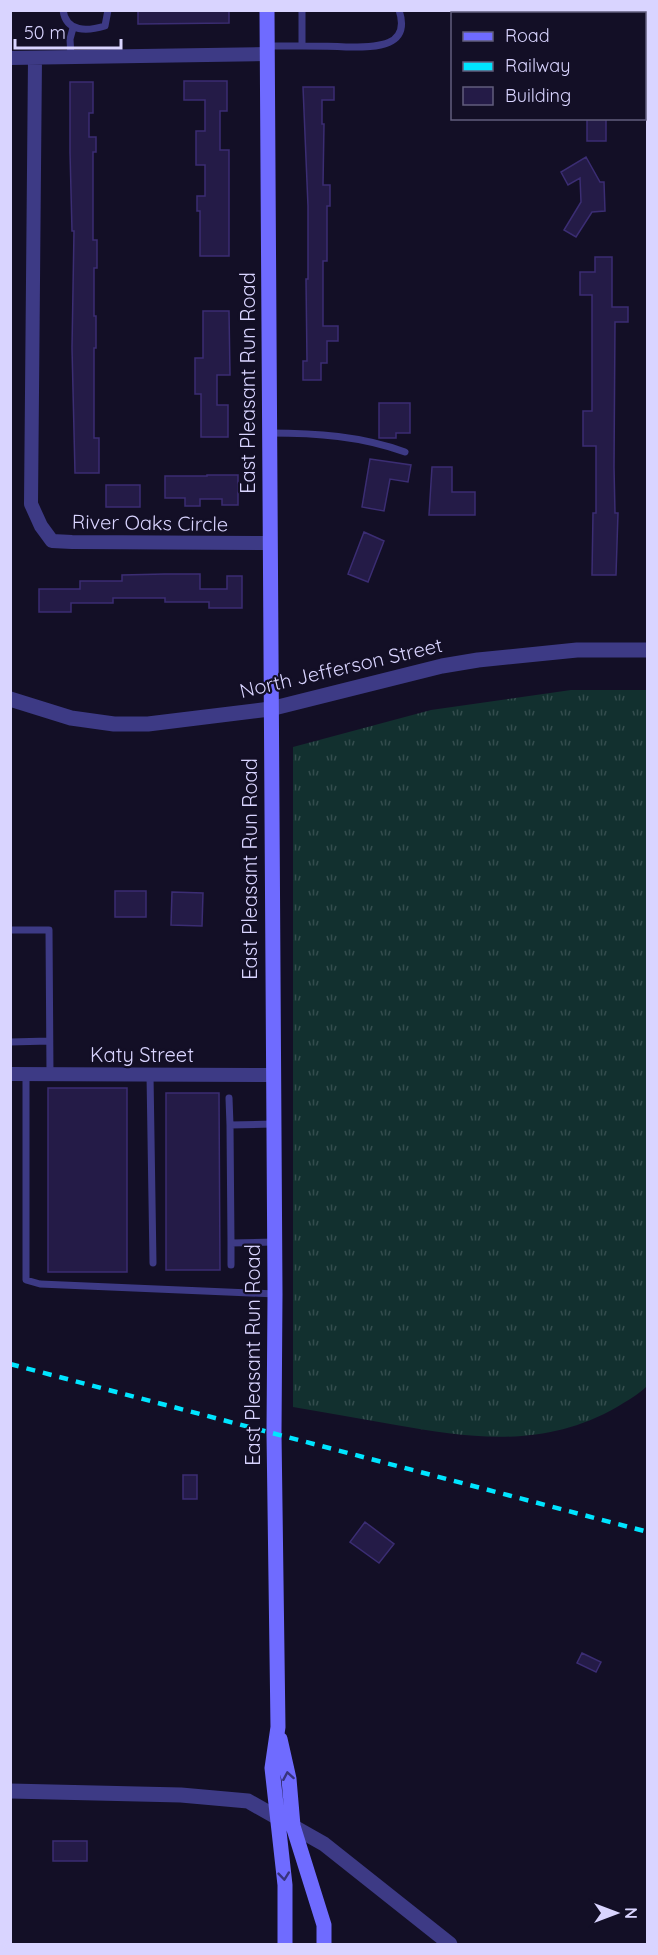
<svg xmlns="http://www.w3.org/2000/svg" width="658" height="1955" viewBox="0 0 658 1955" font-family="Quicksand,sans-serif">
<defs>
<pattern id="grass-tufts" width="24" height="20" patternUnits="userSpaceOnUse" patternTransform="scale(1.5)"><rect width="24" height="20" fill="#12302f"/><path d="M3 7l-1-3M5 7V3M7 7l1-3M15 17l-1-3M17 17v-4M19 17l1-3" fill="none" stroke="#344d4e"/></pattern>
</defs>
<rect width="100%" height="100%" fill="#130f26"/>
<path fill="url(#grass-tufts)" d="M 571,690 L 647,690 L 647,1386 C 638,1395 628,1400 617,1407 C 546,1448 474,1439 396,1425 C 362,1419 328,1413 293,1407 L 293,747 L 431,710 Z"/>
<path fill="#241b47" stroke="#3b2d73" stroke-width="1.5" d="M 138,10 L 229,11 L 229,23 L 138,24 Z
M 184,81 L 227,81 L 227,111 L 220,111 L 220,150 L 229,150 L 229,256 L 200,256 L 200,211 L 197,211 L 197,196 L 205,196 L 205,165 L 196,165 L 196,131 L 205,131 L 205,100 L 184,100 Z
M 70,82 L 93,82 L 93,113 L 89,113 L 89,137 L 96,137 L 96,152 L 93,152 L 93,240 L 97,240 L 97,268 L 94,268 L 94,316 L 96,316 L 96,348 L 94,348 L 94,438 L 99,438 L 99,473 L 75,473 L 72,348 L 74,231 L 72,231 L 70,152 Z
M 303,87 L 334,87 L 334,100 L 322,100 L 322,124 L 324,124 L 323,185 L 330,185 L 330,206 L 327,206 L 327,261 L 323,261 L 323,326 L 338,326 L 338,341 L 327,341 L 327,363 L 321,363 L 321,380 L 303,380 L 303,361 L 307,361 L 306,279 L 308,279 L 308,206 Z
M 587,118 L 606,118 L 606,141 L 587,141 Z
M 586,157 L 600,182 L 604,182 L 605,211 L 592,212 L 576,237 L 564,230 L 581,202 L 580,178 L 568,185 L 561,172 Z
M 595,257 L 612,257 L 612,307 L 628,307 L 628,322 L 615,322 L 614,467 L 615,513 L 618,513 L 616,575 L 592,575 L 593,513 L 596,513 L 596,446 L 583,446 L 583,411 L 592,411 L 592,295 L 580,295 L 580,272 L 595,272 Z
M 203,311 L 229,311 L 230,375 L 217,375 L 217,405 L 228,405 L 228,437 L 201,437 L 201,394 L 195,394 L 195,358 L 203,358 Z
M 379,403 L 410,403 L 410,433 L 396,433 L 396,438 L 379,438 Z
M 370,459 L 411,465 L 408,482 L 390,479 L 384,511 L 362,507 Z
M 432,467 L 452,467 L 452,492 L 475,492 L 475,515 L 429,515 Z
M 207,475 L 238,475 L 238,505 L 222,505 L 222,499 L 200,499 L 200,506 L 185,506 L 185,498 L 165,498 L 165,476 L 207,476 Z
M 106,485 L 140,485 L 140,507 L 106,507 Z
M 364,532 L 384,541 L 368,582 L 348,574 Z
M 165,574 L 200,574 L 200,589 L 227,589 L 227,576 L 242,576 L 242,608 L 209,608 L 209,602 L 165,602 L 165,598 L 113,598 L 113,603 L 71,603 L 71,612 L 39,612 L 39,589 L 80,589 L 80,581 L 122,581 L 122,575 Z
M 115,891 L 146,891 L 146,917 L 115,917 Z
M 172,892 L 203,893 L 202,926 L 171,925 Z
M 48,1088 L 127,1088 L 127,1272 L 48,1272 Z
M 166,1093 L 219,1093 L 220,1270 L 166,1270 Z
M 183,1475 L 197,1475 L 197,1499 L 183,1499 Z
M 365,1522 L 394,1544 L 379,1563 L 350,1542 Z
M 582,1653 L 601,1662 L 596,1672 L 577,1663 Z
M 53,1841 L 87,1841 L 87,1861 L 53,1861 Z"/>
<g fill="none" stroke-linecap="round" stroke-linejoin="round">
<path stroke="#3d3a85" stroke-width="7" d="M 63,10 C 66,33 88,31 105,26 L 108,10
M 267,46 L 302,46 L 302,10
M 302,46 C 317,46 331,46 346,47 C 372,47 412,49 399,10
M 71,57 L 70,39 L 73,28
M 269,433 C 316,433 361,436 405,452
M 10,930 L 49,930 L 50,1074
M 10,1042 L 49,1041
M 26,1074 L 26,1280 L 40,1284 L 275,1294
M 150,1075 L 153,1263
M 229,1098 L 230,1125
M 273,1124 L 230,1125 L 231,1243 L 274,1242
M 231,1243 L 231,1265"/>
<path stroke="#3d3a85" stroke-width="14" d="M 10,58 L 267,54
M 35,58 L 31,504 L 41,526 L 52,541 L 72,542 L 270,543
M 10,1074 L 273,1075"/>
<path stroke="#3d3a85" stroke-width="15" d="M 10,699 L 71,718 L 114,724 L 148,724 L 270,709 L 442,666 L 478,660 L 577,650 L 648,650
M 10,1791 L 181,1795 L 248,1801 L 324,1844 L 450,1944"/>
<path stroke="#6f6bff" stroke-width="15" d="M 267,10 L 275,1294 L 274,1433 L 278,1727 L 272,1768 L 285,1885 L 285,1944
M 280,1739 L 289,1779 L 293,1826 L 324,1925 L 324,1944"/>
<path stroke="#00e5ff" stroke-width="4.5" stroke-dasharray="9 8" stroke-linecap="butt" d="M 10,1364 L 648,1532"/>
</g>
<defs><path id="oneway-chevron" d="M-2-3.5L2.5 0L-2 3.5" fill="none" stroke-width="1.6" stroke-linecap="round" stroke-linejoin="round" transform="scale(1.5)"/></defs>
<g stroke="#38347d">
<use href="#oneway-chevron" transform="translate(288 1776) rotate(-100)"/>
<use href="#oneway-chevron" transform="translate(284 1876) rotate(84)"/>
</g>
<g text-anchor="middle" stroke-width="4.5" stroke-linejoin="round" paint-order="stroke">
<g font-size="20" fill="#d9d4ff" stroke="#130f26">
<text transform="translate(248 383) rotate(-90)" y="7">East Pleasant Run Road</text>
<text transform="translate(150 523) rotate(1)" y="7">River Oaks Circle</text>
<text transform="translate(341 668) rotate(-13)" y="7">North Jefferson Street</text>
<text transform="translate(250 869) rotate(-90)" y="7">East Pleasant Run Road</text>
<text x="142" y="1062">Katy Street</text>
<text transform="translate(253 1355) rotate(-90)" y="7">East Pleasant Run Road</text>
</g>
</g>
<rect width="658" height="1955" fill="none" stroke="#d9d4ff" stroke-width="24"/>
<rect x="451" y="12" width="195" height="108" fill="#130f26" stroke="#625e7d" stroke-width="1.5"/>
<rect x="463" y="32" width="30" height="9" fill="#6f6bff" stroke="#625e7d" stroke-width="1.5"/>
<text x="505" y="42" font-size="18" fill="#d9d4ff">Road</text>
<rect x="463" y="62" width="30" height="9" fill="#00e5ff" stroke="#625e7d" stroke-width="1.5"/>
<text x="505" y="72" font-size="18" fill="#d9d4ff">Railway</text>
<rect x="463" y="87" width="30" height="18" fill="#241b47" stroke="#625e7d" stroke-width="1.5"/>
<text x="505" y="102" font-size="18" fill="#d9d4ff">Building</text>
<g transform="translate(616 1913) rotate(90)" stroke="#130f26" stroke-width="4.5" paint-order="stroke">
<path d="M0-4.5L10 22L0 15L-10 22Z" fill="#d9d4ff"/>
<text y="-9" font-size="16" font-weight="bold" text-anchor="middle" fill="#d9d4ff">N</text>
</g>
<path d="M15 39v9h106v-9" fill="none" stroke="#d9d4ff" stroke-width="3"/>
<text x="24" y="39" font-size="18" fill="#d9d4ff" stroke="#130f26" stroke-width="4.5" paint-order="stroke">50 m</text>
</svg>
